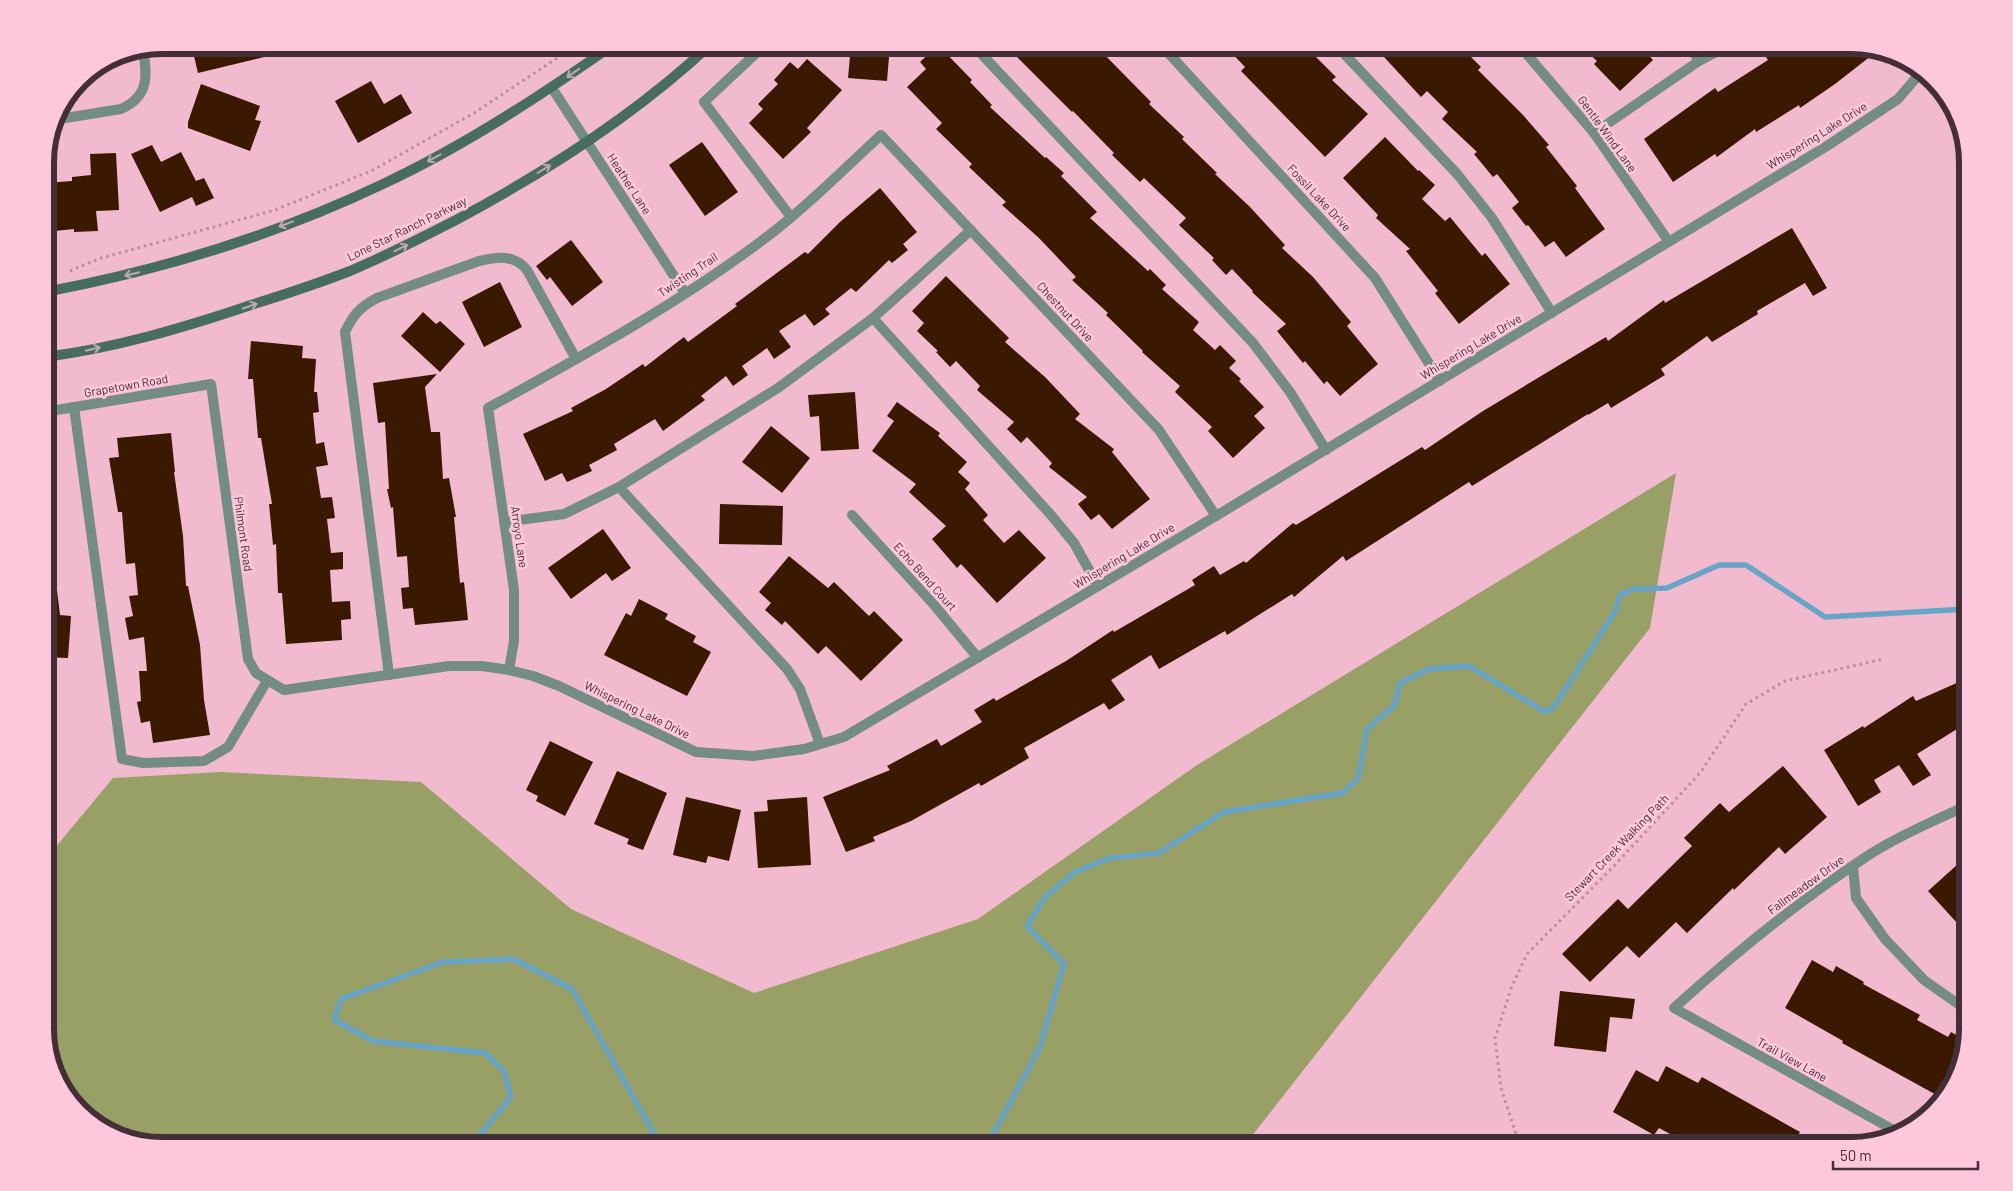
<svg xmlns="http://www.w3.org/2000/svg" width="2013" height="1191" viewBox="0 0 2013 1191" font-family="Barlow,sans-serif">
<rect width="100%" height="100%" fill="#f1bacf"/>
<path fill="#98a065" d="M 1676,473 L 1650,628 L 1244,1146 L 162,1146 L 103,1130 L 61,1088 L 45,1036 L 45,853 L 49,855 L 113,778 L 221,772 L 421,782 L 571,909 L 754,993 L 978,919 L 1197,765 Z"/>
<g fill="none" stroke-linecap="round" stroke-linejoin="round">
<path stroke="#68a4c6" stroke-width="5.5" d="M 471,1146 L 511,1097 L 504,1071 L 485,1053 L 373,1041 L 334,1020 L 341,999 L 443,962 L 514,959 L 572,989 L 661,1146
M 987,1146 L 1040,1047 L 1064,964 L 1027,926 L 1045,897 L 1075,872 L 1110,858 L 1159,853 L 1224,812 L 1342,793 L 1358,779 L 1367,729 L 1395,705 L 1400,683 L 1429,669 L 1469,666 L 1545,712 L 1554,707 L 1615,612 L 1620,595 L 1634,589 L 1667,588 L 1719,565 L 1746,565 L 1825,617 L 1968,609"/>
</g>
<path fill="#3b1800" d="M 210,45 L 288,45 L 289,51 L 198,73 L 193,52 L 211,48 Z
M 851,45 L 890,45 L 887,81 L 848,78 Z
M 938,45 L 972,80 L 970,82 L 992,105 L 990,107 L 1045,158 L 1046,157 L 1064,173 L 1061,176 L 1097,212 L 1090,218 L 1148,271 L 1150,269 L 1166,285 L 1162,289 L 1199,322 L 1193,330 L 1215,350 L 1220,345 L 1236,361 L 1229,368 L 1241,379 L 1239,381 L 1264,407 L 1254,416 L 1265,428 L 1233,458 L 1208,431 L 1212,427 L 1175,392 L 1180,386 L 1142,352 L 1143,351 L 1106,315 L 1108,313 L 1072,280 L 1076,277 L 1039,238 L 1002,205 L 1006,202 L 969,167 L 972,164 L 936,129 L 942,123 L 907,87 L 926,69 L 920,62 Z
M 1005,45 L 1095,45 L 1151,102 L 1149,104 L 1184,137 L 1182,139 L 1217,173 L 1215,174 L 1250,207 L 1285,245 L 1282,248 L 1313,277 L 1351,322 L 1347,326 L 1378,364 L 1340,396 L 1327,381 L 1324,384 L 1305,361 L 1303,363 L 1277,331 L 1286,324 L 1252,292 L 1253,291 L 1232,269 L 1226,275 L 1212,260 L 1214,258 L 1179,225 L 1186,218 L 1144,178 L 1140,182 L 1112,155 L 1114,153 L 1073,111 L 1072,112 Z
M 1224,45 L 1304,45 L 1336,77 L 1332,80 L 1368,114 L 1325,157 L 1241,71 L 1245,67 Z
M 1373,45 L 1459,45 L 1481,67 L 1478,70 L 1523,115 L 1549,145 L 1546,147 L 1577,186 L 1575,188 L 1605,229 L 1566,257 L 1554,241 L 1545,247 L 1528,225 L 1526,226 L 1512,208 L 1519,202 L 1497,174 L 1493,177 L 1474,154 L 1477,152 L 1442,119 L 1448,112 L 1427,91 L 1421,97 Z
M 1579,45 L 1639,45 L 1653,60 L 1620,91 L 1594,64 L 1597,61 Z
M 1779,45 L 1851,45 L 1876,52 L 1835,84 L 1800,108 L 1799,105 L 1756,132 L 1755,129 L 1717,157 L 1715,154 L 1673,182 L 1644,139 L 1715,88 L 1718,92 L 1768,60 L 1764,54 Z
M 807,59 L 842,90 L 807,128 L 811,132 L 783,159 L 749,123 L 763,109 L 758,104 L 778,84 L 774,80 L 790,62 L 798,69 Z
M 371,81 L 384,104 L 401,94 L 412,113 L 358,143 L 335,101 Z
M 201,84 L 260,106 L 255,120 L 261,121 L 250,151 L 188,128 L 188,122 Z
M 1385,137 L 1418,171 L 1419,170 L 1435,185 L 1422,199 L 1445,221 L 1450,217 L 1482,256 L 1485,253 L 1510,284 L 1459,324 L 1435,293 L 1438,291 L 1406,251 L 1410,249 L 1376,218 L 1378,215 L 1343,178 Z
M 702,142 L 738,192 L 705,216 L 669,165 Z
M 152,145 L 161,162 L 181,152 L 196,181 L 204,178 L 214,198 L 196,206 L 192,197 L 160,212 L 131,154 Z
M 116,153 L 119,210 L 96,211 L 98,231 L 74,232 L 74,229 L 45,232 L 45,183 L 72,181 L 72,177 L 91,175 L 90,154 Z
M 880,188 L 917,232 L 903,244 L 908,250 L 892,263 L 889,260 L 856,292 L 851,288 L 825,309 L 830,314 L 814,326 L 805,314 L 779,331 L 791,347 L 774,359 L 767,348 L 742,366 L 748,375 L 733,386 L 726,376 L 701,396 L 705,400 L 663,431 L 655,419 L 614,444 L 617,450 L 589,465 L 592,471 L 567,482 L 562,473 L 545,481 L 523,434 L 573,411 L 571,408 L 606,389 L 643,364 L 645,367 L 684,337 L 688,342 L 737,306 L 735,304 L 805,252 L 808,254 L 840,222 Z
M 1792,228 L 1827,288 L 1813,296 L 1805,283 L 1757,311 L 1758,314 L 1712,342 L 1707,336 L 1661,369 L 1665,375 L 1611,408 L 1608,403 L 1588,415 L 1588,414 L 1472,486 L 1469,482 L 1346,561 L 1343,556 L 1294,597 L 1292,594 L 1227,635 L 1225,631 L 1159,669 L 1151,655 L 1111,680 L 1125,700 L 1109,710 L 1104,703 L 1024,748 L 1029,758 L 981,786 L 979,783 L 911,821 L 873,837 L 875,841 L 846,852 L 823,797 L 890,770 L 887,766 L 937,739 L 941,746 L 982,722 L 974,710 L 994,698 L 996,701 L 1066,661 L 1113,630 L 1114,632 L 1195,585 L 1192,580 L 1214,566 L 1220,575 L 1244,561 L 1246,563 L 1293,523 L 1296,525 L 1422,447 L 1425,450 L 1483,411 L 1606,337 L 1608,341 L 1664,300 L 1665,303 Z
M 571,240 L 603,282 L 572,306 L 550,277 L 547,280 L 536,266 Z
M 946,276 L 1009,338 L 1005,342 L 1045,377 L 1080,414 L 1075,419 L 1114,449 L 1112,452 L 1150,499 L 1112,529 L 1099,514 L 1091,520 L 1078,504 L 1087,497 L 1049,467 L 1052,463 L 1027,437 L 1021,443 L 1007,429 L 1014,422 L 977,390 L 980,386 L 956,361 L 950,367 L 936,352 L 938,351 L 917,331 L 924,323 L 912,311 Z
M 500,282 L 522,327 L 484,347 L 462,302 Z
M 423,312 L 436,324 L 440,321 L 465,344 L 440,372 L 401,336 Z
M 251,341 L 303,346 L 302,358 L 316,359 L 314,392 L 317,392 L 319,412 L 313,413 L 316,444 L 324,442 L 328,465 L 316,467 L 321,498 L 332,497 L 335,518 L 327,519 L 331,553 L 343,552 L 343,569 L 330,570 L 332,602 L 350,601 L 351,619 L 341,620 L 342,640 L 286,644 L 282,593 L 278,593 L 276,544 L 273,545 L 269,504 L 272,504 L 261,438 L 258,438 L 253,379 L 248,379 Z
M 437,374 L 425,387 L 431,432 L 440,432 L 443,479 L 449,478 L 456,517 L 454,517 L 460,583 L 464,582 L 468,620 L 415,625 L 413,608 L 403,609 L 401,588 L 409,587 L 407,556 L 397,557 L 393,507 L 391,508 L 387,489 L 389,489 L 385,422 L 378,423 L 373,383 Z
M 855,392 L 859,449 L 821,451 L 819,416 L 810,417 L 808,395 Z
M 897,402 L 940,433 L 938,436 L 967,462 L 958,472 L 970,483 L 965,489 L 988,515 L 983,520 L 1004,543 L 1019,530 L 1046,558 L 997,603 L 961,564 L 957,568 L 932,539 L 946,526 L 909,492 L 916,484 L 872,451 L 894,421 L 887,416 Z
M 771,426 L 810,458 L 782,493 L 742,462 Z
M 171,433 L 175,472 L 174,472 L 183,536 L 186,586 L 188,586 L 200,645 L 204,700 L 210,735 L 153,743 L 150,721 L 141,723 L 137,702 L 141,701 L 139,671 L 147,671 L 144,637 L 129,640 L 125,618 L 133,616 L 129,596 L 138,595 L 135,563 L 126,564 L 122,512 L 118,512 L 109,458 L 119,457 L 117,438 Z
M 720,504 L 783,506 L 782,545 L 719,544 Z
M 603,529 L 631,568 L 612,581 L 606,573 L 571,599 L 548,568 Z
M 789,556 L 828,588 L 834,582 L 869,616 L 874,611 L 903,640 L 861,681 L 826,646 L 818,654 L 785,621 L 782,625 L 765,610 L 771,603 L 759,592 Z
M 45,582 L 56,582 L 60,615 L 71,616 L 68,658 L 45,657 Z
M 639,599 L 668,614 L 665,619 L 696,636 L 693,642 L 711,652 L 687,696 L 604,655 L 626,613 L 631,616 Z
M 1968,678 L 1968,752 L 1957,729 L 1917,754 L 1931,775 L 1913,786 L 1899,765 L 1874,780 L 1881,792 L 1858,806 L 1824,750 L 1863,726 L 1864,728 L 1913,696 L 1916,701 Z
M 550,741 L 593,762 L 565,816 L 536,801 L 538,796 L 526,790 Z
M 1783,766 L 1827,817 L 1785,854 L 1779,847 L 1734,890 L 1733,888 L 1687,933 L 1676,922 L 1639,958 L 1627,946 L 1590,982 L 1562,954 L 1618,899 L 1628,909 L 1692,846 L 1684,838 L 1720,803 L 1729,812 Z
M 617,771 L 667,793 L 643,850 L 627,844 L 629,839 L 594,824 Z
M 686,797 L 741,810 L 729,861 L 708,856 L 706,863 L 673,855 Z
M 807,797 L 811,865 L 758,868 L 754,812 L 768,811 L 767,800 Z
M 1968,855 L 1968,935 L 1928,891 Z
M 1812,960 L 1833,972 L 1836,966 L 1864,982 L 1863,984 L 1920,1015 L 1917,1020 L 1948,1037 L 1951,1032 L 1965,1040 L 1953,1083 L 1942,1098 L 1842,1043 L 1843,1041 L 1785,1008 Z
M 1560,991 L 1635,999 L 1632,1019 L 1610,1017 L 1606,1052 L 1554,1046 Z
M 1666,1066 L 1698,1083 L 1702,1077 L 1800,1132 L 1792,1146 L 1692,1146 L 1659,1128 L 1654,1135 L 1613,1112 L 1636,1070 L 1658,1082 Z"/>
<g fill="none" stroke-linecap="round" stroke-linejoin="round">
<path stroke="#b98d9e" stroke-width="3" stroke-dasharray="2.5 4" stroke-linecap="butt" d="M 70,271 L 98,259 L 275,210 L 373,170 L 474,113 L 577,45
M 45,273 L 57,273
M 1520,1146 L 1501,1088 L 1495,1038 L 1512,986 L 1527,954 L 1615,865 L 1700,773 L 1746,704 L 1785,681 L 1884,659"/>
<path stroke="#738c84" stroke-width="10" d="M 765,45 L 704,102 L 791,217
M 973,45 L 1253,343 L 1290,392 L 1326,450
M 1336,45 L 1458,175 L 1492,218 L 1552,313
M 1689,45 L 1699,61
M 1594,133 L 1699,61 L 1729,45
M 873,318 L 1051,515 L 1074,543 L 1098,586
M 74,407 L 122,759 L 143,763 L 204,761 L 228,747 L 267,681
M 619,487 L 787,669 L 800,689 L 820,744
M 504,522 L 564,514 L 619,487 L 778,388 L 873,318 L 971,230
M 389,675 L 345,332 C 353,315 360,307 377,298 L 479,261 C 497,257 514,254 527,270 L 576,359
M 1853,867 L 1856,898 L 1885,939 L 1924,980 L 1968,1011"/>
<path stroke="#738c84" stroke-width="10" d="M 1161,45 L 1375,278 L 1440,381
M 1519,45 L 1594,133 L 1669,242
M 552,88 L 685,293
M 53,120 L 121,109 C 150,96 147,75 143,49
M 45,412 L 211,384 L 248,659 L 256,673 L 284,690 L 449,666 L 482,666 L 509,670 L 533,676 L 559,686 L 696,752 L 753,756 L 804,749 L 844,737 L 1216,516 L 1827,146 L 1898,99 L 1921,72
M 852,515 L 935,606 L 978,658
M 509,670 L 514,641 L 514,590 L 488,408 C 586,354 689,298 777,229 C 814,200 847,166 881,135 L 1159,430 L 1216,516
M 1899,1133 L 1674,1008 C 1736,952 1802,898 1872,853 C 1902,834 1936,820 1968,805"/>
<path stroke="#476d62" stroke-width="10" d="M 45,292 C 162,270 276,235 383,184 C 464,146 540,96 613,45
M 45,357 C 116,348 186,327 254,304 C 286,294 319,283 350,271 C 386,256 421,238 456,220 C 546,172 635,115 710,45"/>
</g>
<defs><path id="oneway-shaft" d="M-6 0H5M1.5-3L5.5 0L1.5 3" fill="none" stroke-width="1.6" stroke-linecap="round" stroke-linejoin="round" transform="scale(1.25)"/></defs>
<g stroke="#bfa8b1">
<use href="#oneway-shaft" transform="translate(573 73) rotate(145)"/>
<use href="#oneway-shaft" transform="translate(434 158) rotate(151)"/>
<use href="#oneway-shaft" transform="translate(544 169) rotate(-32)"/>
<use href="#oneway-shaft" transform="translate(286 224) rotate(159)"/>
<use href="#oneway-shaft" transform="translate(401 248) rotate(-27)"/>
<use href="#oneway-shaft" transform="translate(132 274) rotate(166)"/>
<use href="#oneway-shaft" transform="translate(250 306) rotate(-19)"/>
<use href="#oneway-shaft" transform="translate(93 349) rotate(-13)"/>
</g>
<g text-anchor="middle" stroke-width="5" stroke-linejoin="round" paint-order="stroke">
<g font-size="12" fill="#442f37" stroke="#ffc7dc">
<text transform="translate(1607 134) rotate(54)" y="4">Gentle Wind Lane</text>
<text transform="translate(1817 136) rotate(-32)" y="4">Whispering Lake Drive</text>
<text transform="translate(629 184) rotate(57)" y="4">Heather Lane</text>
<text transform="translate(1319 198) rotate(47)" y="4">Fossil Lake Drive</text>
<text transform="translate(407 229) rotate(-26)" y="4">Lone Star Ranch Parkway</text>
<text transform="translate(688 275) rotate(-34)" y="4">Twisting Trail</text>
<text transform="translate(1065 312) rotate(47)" y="4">Chestnut Drive</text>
<text transform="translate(1471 347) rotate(-31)" y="4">Whispering Lake Drive</text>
<text transform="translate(126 386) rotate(-10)" y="4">Grapetown Road</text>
<text transform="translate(243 534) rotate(82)" y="4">Philmont Road</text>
<text transform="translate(519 537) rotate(82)" y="4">Arroyo Lane</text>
<text transform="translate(1124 556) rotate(-31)" y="4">Whispering Lake Drive</text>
<text transform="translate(925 577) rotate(48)" y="4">Echo Bend Court</text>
<text transform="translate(637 710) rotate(26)" y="4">Whispering Lake Drive</text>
<text transform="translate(1617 848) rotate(-46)" y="4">Stewart Creek Walking Path</text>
<text transform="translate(1806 885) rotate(-36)" y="4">Fallmeadow Drive</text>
<text transform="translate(1792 1060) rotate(29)" y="4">Trail View Lane</text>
</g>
</g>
<path d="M0 0H2013V1191H0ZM162 54H1851A108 108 0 0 1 1959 162V1029A108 108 0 0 1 1851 1137H162A108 108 0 0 1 54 1029V162A108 108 0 0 1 162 54Z" fill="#ffc7dc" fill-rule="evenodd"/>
<path fill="none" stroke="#442f37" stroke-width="6" d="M162 54H1851A108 108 0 0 1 1959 162V1029A108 108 0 0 1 1851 1137H162A108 108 0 0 1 54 1029V162A108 108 0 0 1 162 54Z"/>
<path d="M1833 1161v8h145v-8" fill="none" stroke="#442f37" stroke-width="2.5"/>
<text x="1840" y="1161" font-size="15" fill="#442f37" stroke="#ffc7dc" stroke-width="4" paint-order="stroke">50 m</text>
</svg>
